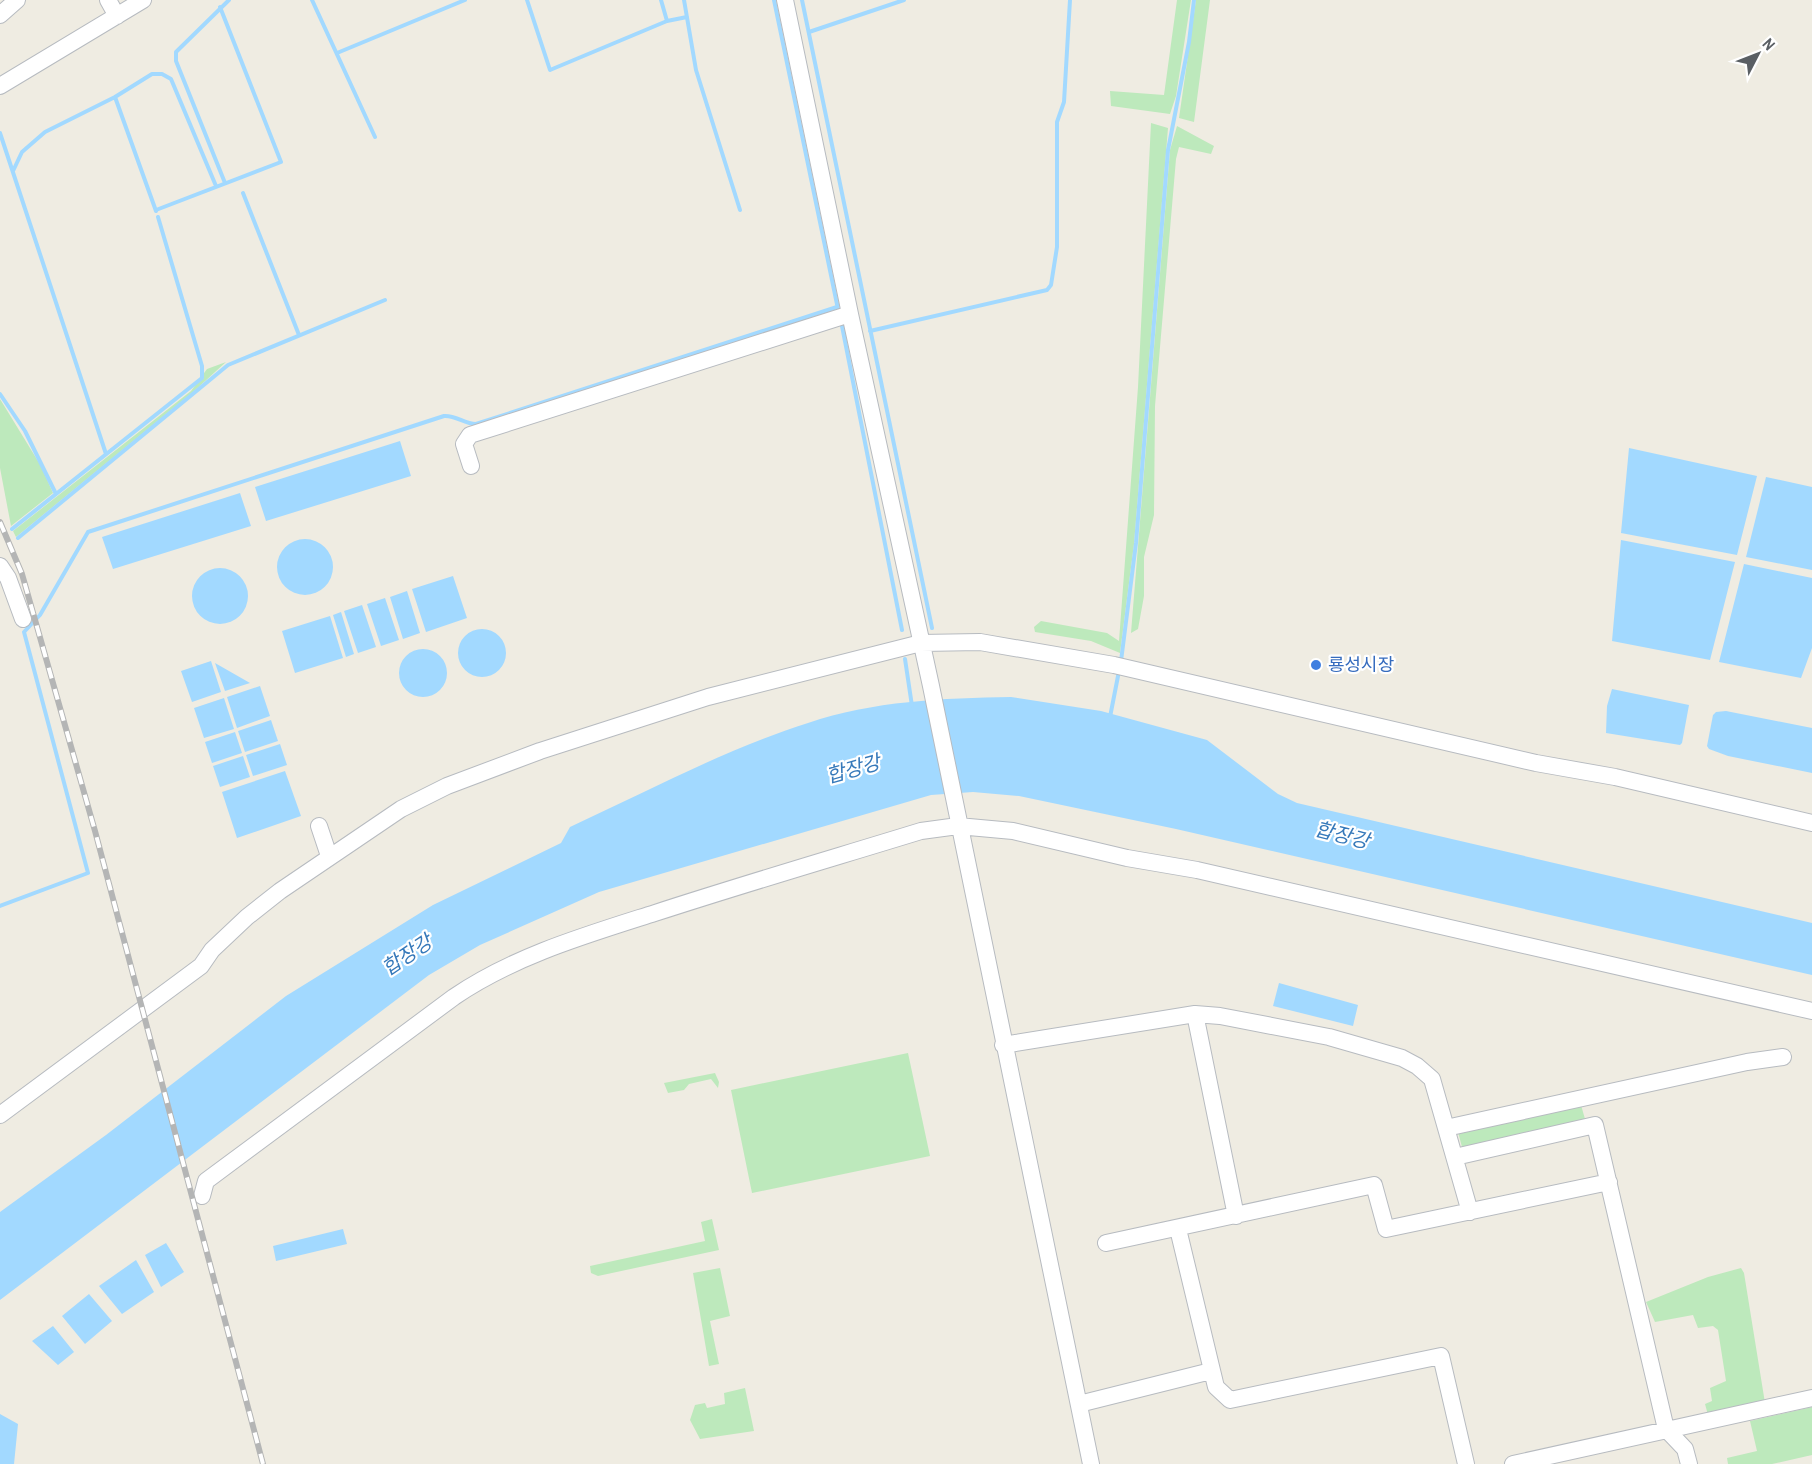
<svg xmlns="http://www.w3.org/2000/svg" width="1812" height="1464" viewBox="0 0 1812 1464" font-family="'Archivo Narrow','Noto Sans KR',sans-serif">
<rect width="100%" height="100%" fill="#efece2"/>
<path fill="#bde9bc" d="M 1177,0 L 1191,0 L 1176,96 L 1170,114 L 1111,106 L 1110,91 L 1164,95 Z
M 1196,0 L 1210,0 L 1194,122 L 1179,118 Z
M 1151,123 L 1168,128 L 1134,544 L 1120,653 L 1091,641 L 1035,632 L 1034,627 L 1041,621 L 1107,633 L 1119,641 L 1138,387 Z
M 1177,126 L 1214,146 L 1211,154 L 1179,147 L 1176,159 L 1155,406 L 1154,515 L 1144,557 L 1144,596 L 1138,629 L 1131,633 L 1170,150 Z
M 226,362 L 192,393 L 16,537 L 13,531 L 191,391 L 207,369 Z
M 0,399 L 41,466 L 53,493 L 11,526 L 0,468 Z
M 908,1053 L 930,1156 L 752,1193 L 731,1090 Z
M 715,1073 L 719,1082 L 718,1088 L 711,1079 L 689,1084 L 684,1090 L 668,1093 L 664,1083 Z
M 1581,1105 L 1585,1119 L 1462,1147 L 1458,1132 Z
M 712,1219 L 719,1250 L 598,1276 L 591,1273 L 590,1266 L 705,1241 L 701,1222 Z
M 720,1268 L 730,1316 L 710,1321 L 719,1364 L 709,1366 L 693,1273 Z
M 1741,1268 L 1744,1273 L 1765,1403 L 1708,1415 L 1705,1404 L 1712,1401 L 1710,1388 L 1726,1381 L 1718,1330 L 1713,1326 L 1698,1328 L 1693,1315 L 1655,1322 L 1646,1302 L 1708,1277 Z
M 745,1388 L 754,1431 L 700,1439 L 690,1420 L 695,1405 L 705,1403 L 707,1408 L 725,1404 L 724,1393 Z
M 1812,1407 L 1812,1455 L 1772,1464 L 1728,1464 L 1727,1458 L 1757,1451 L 1750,1421 Z"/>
<path fill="#a2d9ff" d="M 400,441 L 411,476 L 266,521 L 255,487 Z
M 1629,448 L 1757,476 L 1737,555 L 1621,533 Z
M 1766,477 L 1812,487 L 1812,570 L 1746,557 Z
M 240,493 L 251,526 L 113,569 L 102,537 Z
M277 567a28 28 0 1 1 56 0a28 28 0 1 1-56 0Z
M 1621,540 L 1735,562 L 1710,660 L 1612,641 Z
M 1744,564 L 1812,578 L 1812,648 L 1801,678 L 1719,662 Z
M192 596a28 28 0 1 1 56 0a28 28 0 1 1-56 0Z
M 453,576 L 467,618 L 426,632 L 412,589 Z
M 407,591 L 420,633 L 403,639 L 390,597 Z
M 385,598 L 399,640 L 381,646 L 367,604 Z
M 362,605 L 376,647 L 358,653 L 344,611 Z
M 341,612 L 354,654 L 346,657 L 333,615 Z
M 330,616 L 343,658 L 295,673 L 282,631 Z
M458 653a24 24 0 1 1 48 0a24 24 0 1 1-48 0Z
M399 673a24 24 0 1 1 48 0a24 24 0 1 1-48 0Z
M 211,661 L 221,692 L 192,702 L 181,671 Z
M 215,663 L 250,683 L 225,691 Z
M 260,686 L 270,716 L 237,728 L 227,697 Z
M 1612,689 L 1689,705 L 1682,743 L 1680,745 L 1606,733 L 1607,706 Z
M 1011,697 L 1101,711 L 1207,740 L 1278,794 L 1297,803 L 1812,923 L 1812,975 L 1176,829 L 1019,796 L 973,792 L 931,795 L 599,892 L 480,945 L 429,975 L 0,1300 L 0,1212 L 106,1135 L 286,996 L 433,905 L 561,843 L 570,827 C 648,791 726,749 808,723 C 873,701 943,698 1011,697 Z
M 224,698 L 234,729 L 204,738 L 194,708 Z
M 1726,711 L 1812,728 L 1812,773 L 1728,756 L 1709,749 L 1707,746 L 1713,715 L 1716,712 Z
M 271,720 L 278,741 L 245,752 L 238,731 Z
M 235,732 L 242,753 L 212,763 L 205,742 Z
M 280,744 L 287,765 L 253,776 L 246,755 Z
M 243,756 L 250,777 L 220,787 L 213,766 Z
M 285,771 L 301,816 L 237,838 L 222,792 Z
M 1279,983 L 1358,1005 L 1353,1026 L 1273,1006 Z
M 343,1229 L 347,1244 L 276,1261 L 273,1246 Z
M 166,1243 L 184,1272 L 161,1287 L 145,1255 Z
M 136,1260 L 154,1292 L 122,1314 L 99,1286 Z
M 89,1294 L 112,1321 L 85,1344 L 62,1316 Z
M 53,1326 L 74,1352 L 58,1365 L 32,1341 Z
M 0,1414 L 18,1424 L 14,1464 L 0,1464 Z"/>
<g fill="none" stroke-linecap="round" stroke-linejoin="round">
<path stroke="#a2d9ff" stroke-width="4" d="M 312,0 L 375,137
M 527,0 L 550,70 L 667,21 L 687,17
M 661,0 L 667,21
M 684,0 L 696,70 L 740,210
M 774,0 L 838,309
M 802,0 L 932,628
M 809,32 L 904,0
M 337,53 L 465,0
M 115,97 L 156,211
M 0,133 L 106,454
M 13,171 L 22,152 L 45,132 L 115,97 L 152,74 L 162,74 L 171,79 L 216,186
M 225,183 L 176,61 L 176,52 L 229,0
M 243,193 L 299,335
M 156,210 L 281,162 L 220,7
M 842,326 L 902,630
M 870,331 L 1034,293 L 1047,290 L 1051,285 L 1057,247 L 1057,122 L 1064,102 L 1070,0
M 0,394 L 25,431 L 56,494
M 12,529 L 202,378 L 202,366 L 158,217
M 18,538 L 228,365 L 385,300
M 905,659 L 912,706
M 1121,661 L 1136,543 L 1168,150 L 1189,42 L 1194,0
M 1110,717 L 1119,671
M 0,906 L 88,873 L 24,632 L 40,615 L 88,532 L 444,416 C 456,415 464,424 476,424 L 837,307"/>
<g stroke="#b7bbc0" stroke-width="18">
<path id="minor" d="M 108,0 L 117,16
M 785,0 L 850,314 L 931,686 L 1091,1464
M 0,15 L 17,0
M 0,86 L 143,0
M 471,466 L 464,444 L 470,435 L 850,314
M 0,566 L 8,578 L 23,619
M 319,826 L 329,856
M 1195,1014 L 1236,1216
M 1003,1045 L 1195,1014 L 1220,1016 L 1329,1037 L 1402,1058 L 1417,1066 L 1432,1079 L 1470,1212
M 0,1115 L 201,966 L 212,950 L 247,917 L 280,891 L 401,809 L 447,786 L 540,751 L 708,697 L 921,643 L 980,642 L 1114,665 L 1536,763 L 1615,777 L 1812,823
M 1446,1128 L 1747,1062 L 1783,1057
M 1455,1157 L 1595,1125 L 1666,1429 L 1685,1449 L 1689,1464
M 202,1196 L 206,1181 L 454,997 C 514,956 586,935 655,913 C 744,884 833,858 921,831 L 958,826 L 1013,831 L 1127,858 L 1197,870 L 1812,1011
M 1178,1229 L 1216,1387 L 1230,1400 L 1441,1356 L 1466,1464
M 1106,1243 L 1374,1185 L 1386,1229 L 1609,1182
M 1079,1404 L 1211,1371
M 1513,1464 L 1812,1398"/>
</g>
<use href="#minor" stroke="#fff" stroke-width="16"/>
<g stroke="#b4b5b5" stroke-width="6">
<path id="rail" d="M 0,522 L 22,574 L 95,831 L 263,1464"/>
</g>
<use href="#rail" stroke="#fff" stroke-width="4" stroke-dasharray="11" stroke-linecap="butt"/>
</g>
<circle fill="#3f7fe0" stroke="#fff" stroke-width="2" cx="1316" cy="665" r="6"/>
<g text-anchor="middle" stroke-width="4.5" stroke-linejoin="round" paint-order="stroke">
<g font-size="18" fill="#366cbe" stroke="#fff" text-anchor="start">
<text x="1328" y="671">룡성시장</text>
</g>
<g font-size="20" font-style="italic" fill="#3679ba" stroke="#fff">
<text transform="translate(853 769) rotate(-16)" y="7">합장강</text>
<text transform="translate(1342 835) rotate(14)" y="7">합장강</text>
<text transform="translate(407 955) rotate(-34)" y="7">합장강</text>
</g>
</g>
<g transform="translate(1758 54) rotate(48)" stroke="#ffffff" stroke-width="4.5" paint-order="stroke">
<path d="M0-4.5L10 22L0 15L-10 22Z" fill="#5a5f64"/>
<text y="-9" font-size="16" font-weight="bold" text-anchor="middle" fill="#5a5f64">N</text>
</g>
</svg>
